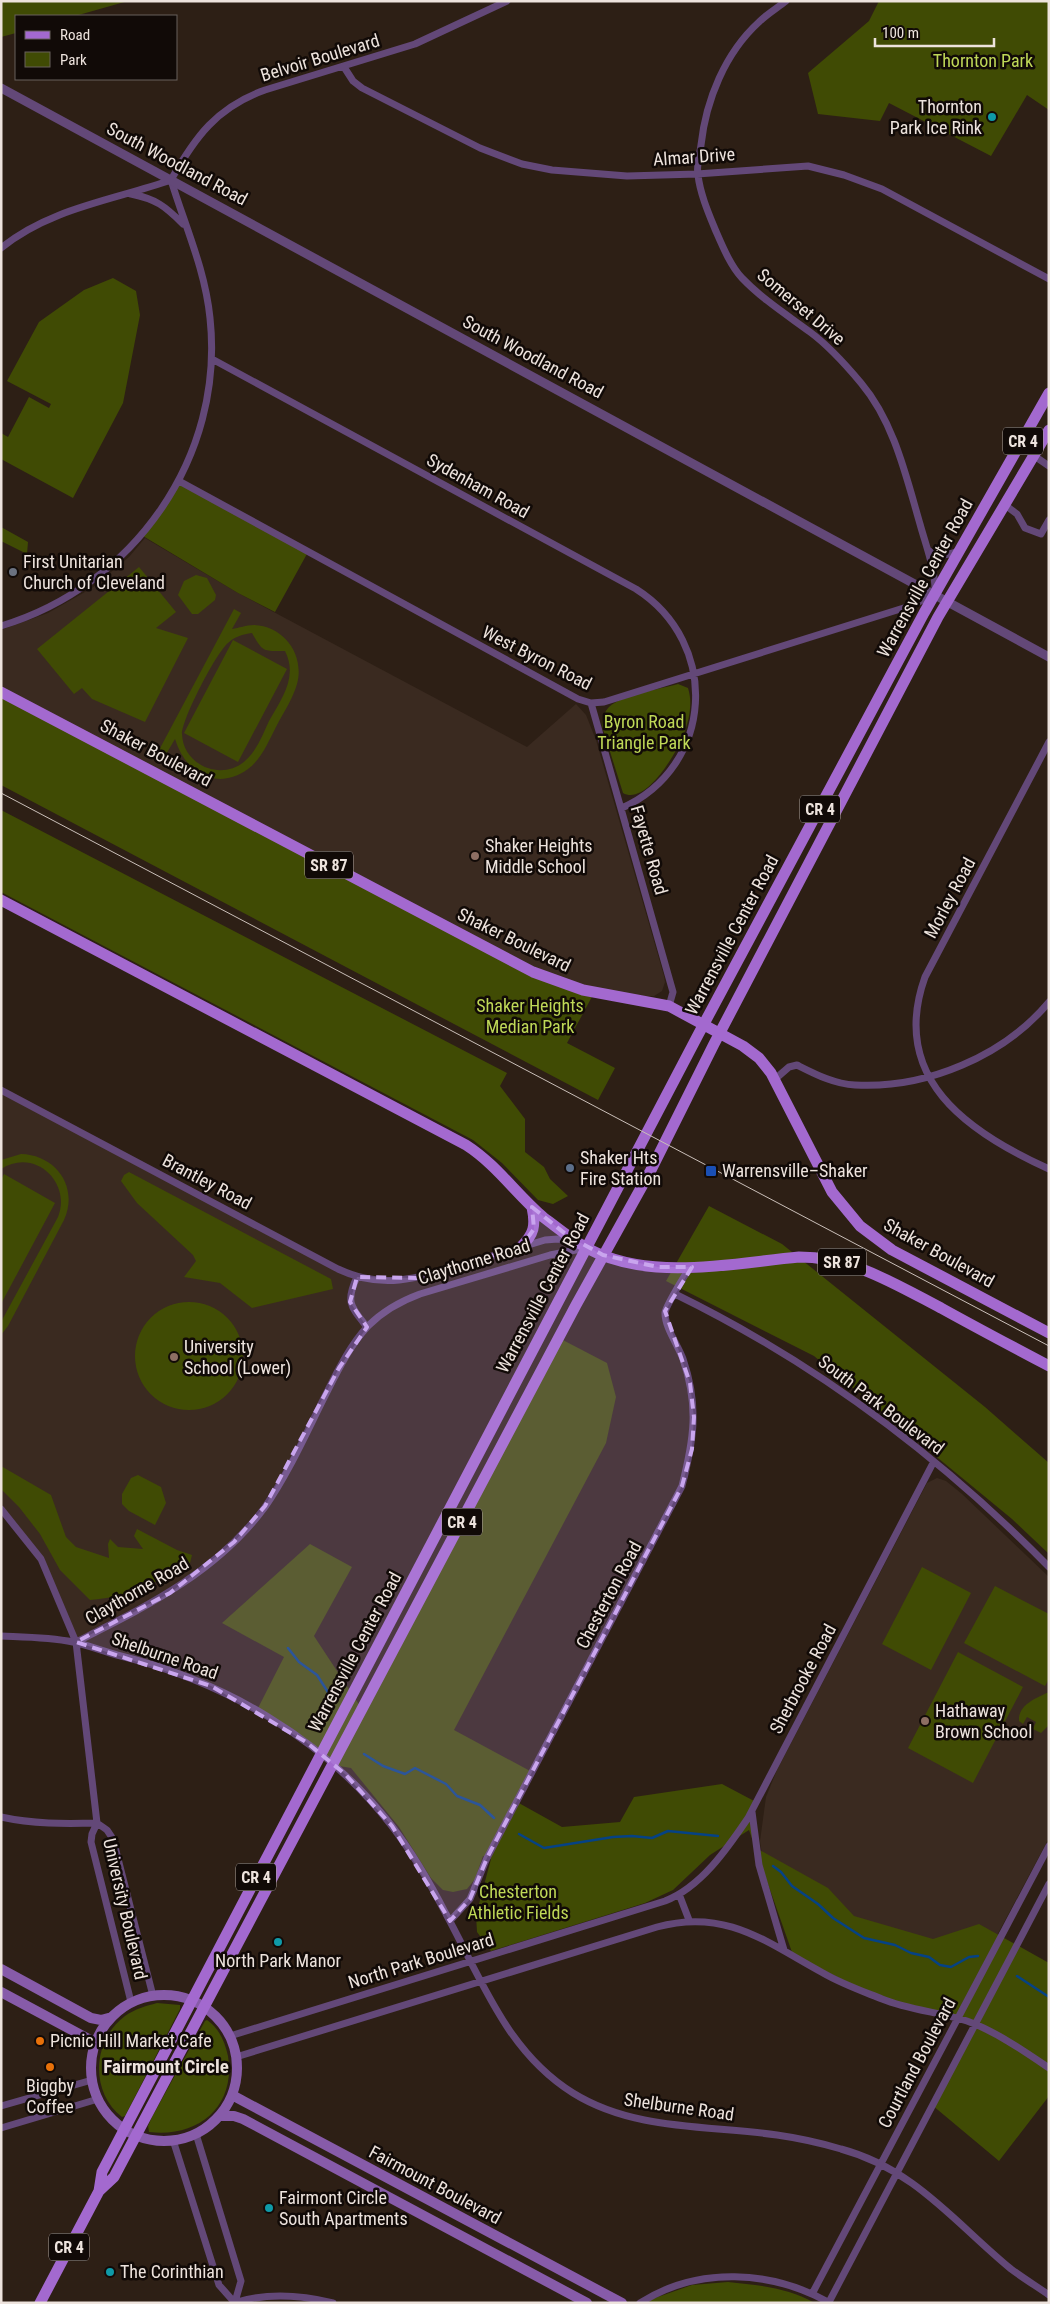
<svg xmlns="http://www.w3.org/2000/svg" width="1050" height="2304" viewBox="0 0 1050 2304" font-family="'Roboto Condensed',sans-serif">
<rect width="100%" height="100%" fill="#2d1f15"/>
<path fill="#3a2a20" d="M 145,538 L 238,593 L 527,747 L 576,704 L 586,715 L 596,740 L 664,976 L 665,982 L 662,991 L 654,996 L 645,996 L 610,992 L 555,978 L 1,688 L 1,630 L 48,613 L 92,588 L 129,557 Z
M 1,1090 L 357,1277 L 349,1298 L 367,1327 L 265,1506 L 198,1574 L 76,1642 L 41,1559 L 1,1509 Z
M 937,1478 L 946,1481 L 962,1494 L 1049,1577 L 1049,1838 L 962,2001 L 762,1855 L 760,1841 L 766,1797 L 777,1770 L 927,1483 Z"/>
<path fill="#404b04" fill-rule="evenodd" d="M 1,1 L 128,1 L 75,16 L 16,16 L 16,33 L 1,37 Z
M 879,1 L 1049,1 L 1049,110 L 1027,95 L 991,156 L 889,103 L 880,121 L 818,114 L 808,73 L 869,21 Z
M 113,278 L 136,291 L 140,315 L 123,403 L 73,498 L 1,459 L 1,433 L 8,437 L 29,397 L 49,408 L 51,404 L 7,381 L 39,322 L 84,290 Z
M 179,481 L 308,552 L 275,612 L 238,593 L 143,536 Z
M 1,527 L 28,542 L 27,554 L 1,541 Z
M 139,567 L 176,612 L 156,628 L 188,638 L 145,722 L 92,699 L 82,688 L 74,694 L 37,649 Z
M 196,575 L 207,578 L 216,595 L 215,600 L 198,614 L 192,614 L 178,595 L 184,581 Z
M 234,609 L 241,613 L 232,629 C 239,628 246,625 254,625 C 284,626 305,655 297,684 C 293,698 284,712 277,725 C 269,740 262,759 248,769 C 216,792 185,772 175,739 L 165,756 L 158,752 ZM 252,633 C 263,653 264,651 285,651 C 298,677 282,698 269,721 C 263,734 257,750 246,760 C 223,782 183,766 182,734 C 182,719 216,653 228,643 C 234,637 243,634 252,633 Z
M 233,640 L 287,669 L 238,762 L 184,733 Z
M 678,684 L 688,688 C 693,703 689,720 684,734 C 677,752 646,806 623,793 L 602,726 C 603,719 604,712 609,707 C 622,695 660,689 678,684 Z
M 1,692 L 512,961 L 594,993 L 567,1043 L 615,1068 L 598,1100 L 1,785 Z
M 1,810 L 507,1073 L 500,1086 L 525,1119 L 525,1152 L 544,1167 L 550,1179 L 568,1196 L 553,1204 L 538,1200 L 502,1163 L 473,1140 L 1,892 Z
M 21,1154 C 56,1155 79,1187 64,1220 L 8,1326 L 1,1335 L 1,1322 L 58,1217 C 72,1182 34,1147 1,1169 L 1,1160 Z
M 129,1172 L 331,1279 L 333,1289 L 252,1308 L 220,1283 L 184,1277 L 196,1261 L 193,1255 L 137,1203 L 121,1181 L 124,1175 Z
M 4,1174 L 55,1203 L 1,1304 L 1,1180 Z
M 709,1206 L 782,1244 L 985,1407 L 1049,1463 L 1049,1554 L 1012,1519 L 814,1356 L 666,1281 Z
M135 1356a54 54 0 1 1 108 0a54 54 0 1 1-108 0Z
M 559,1338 L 607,1363 L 616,1397 L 606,1443 L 454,1730 L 532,1772 L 517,1802 L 562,1827 L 620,1822 L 634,1797 L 722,1784 L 756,1802 L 752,1810 L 756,1848 L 828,1888 L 854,1916 L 933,1939 L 979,1924 L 1049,1963 L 1049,2096 L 999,2161 L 932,2105 L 974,2024 L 886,2001 L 793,1955 L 749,1830 L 710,1855 L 673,1890 L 645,1903 L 491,1951 L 477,1932 L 476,1915 L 491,1859 L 483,1856 L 475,1879 L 467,1889 L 453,1892 L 443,1890 L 431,1878 L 399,1827 L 351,1768 L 333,1765 L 257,1710 L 284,1657 L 222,1623 L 310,1544 L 352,1567 L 314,1636 L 362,1709 Z
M 1,1466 L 51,1495 L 66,1537 L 76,1547 L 109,1558 L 108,1544 L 110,1539 L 118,1547 L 143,1549 L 134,1536 L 137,1529 L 177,1550 L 192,1555 L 190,1563 C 155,1583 131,1597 90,1600 L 60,1570 L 40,1534 L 19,1507 L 1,1489 Z
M 138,1475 L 161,1487 L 166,1503 L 155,1525 L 129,1511 L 122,1504 L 122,1494 L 131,1478 Z
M 922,1567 L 971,1593 L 931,1670 L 882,1644 Z
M 995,1586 L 1049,1614 L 1049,1679 L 1045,1686 L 964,1643 Z
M 958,1652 L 1023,1687 L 973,1783 L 908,1748 Z
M 1049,1692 L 1049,1725 L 1041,1733 L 1033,1729 L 1036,1722 L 1027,1717 L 1023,1724 L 1019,1721 C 1018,1705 1036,1698 1049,1692 Z
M 157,2003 L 180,2005 L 180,2009 L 125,2116 L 122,2117 C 89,2092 93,2039 125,2016 C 135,2009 146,2006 157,2003 Z
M 207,2020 C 219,2028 225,2042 228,2056 C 236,2107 198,2138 149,2132 L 148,2126 L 152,2117 L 205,2021 Z
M 728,2282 C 759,2285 788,2288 815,2303 L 641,2303 L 692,2285 Z"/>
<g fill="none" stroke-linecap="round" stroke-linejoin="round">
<path stroke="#054285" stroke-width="2.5" d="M 288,1648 L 299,1662 L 317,1675 L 333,1700
M 364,1754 L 383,1766 L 405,1774 L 415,1768 L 446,1784 L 457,1796 L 480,1805 L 494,1818
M 519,1834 L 544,1848 L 613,1837 L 632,1836 L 652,1838 L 668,1831 L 718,1836
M 773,1866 L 781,1872 L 792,1886 L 818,1904 L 833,1918 L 864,1938 L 895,1945 L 911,1953 L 929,1957 L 940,1965 L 951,1967 L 969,1957 L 978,1956
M 1017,1976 L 1049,1997"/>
<path stroke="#634878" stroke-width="7" d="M 344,67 L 353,81 L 362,88 L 480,148 L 522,164 L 552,170 L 627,176 L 697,174 L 808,166 L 844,175 L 882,189 L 1049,279
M 171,180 C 195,137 217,107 265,90 L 415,44 L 507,1
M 131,194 C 156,199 165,206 183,224
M 1,248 C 50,208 114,200 171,180
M 212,359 L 636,589 C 721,643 714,767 622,808
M 1020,446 L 1049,466
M 179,481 L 578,699 L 591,703 L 604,702 L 910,606 L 935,594 C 936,571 926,546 920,524 C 906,476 894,422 861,383 C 846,365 829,346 810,332 C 787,315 762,299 742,278 C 730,265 722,245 715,229 C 708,212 700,193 698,175 C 696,166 700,154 701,145 C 706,100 725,53 759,22 C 767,14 777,8 786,1
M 1005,505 L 1017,514 L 1025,528 L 1041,534 L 1049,520
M 928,550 C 939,558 947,555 959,551
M 1,626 C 134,586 225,457 210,318 C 205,269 185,226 171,180
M 591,703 L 673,992 L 669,1006
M 1049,742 L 925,977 C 889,1078 967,1132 1049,1169
M 774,1080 L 789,1067 L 797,1065 C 815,1074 834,1084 855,1085 C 926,1089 1004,1056 1049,1002
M 1,1090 L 338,1269 C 384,1291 422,1277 468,1263 C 494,1255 519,1248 545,1240 L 558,1239 L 575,1244
M 357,1277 C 345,1302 351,1307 367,1327
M 675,1294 C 814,1362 941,1457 1049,1567
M 1,1509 L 41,1559 L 76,1642 L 97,1823 L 92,1834 L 91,1842 L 131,2002
M 1,1636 C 25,1637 49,1637 73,1642 C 88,1645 102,1651 117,1655 C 224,1681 323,1738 391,1825 C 412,1852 430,1883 446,1914 C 482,1980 507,2052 573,2093 C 634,2131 708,2125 777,2135 C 798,2138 821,2143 841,2149 C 915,2169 955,2223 1011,2269 C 1023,2278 1036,2286 1049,2295
M 76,1642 C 147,1606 216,1573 265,1507 C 290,1471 308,1429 328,1390 C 339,1368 351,1344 368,1326 C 382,1312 401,1301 420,1294 L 550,1255 L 586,1248
M 752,1812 L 759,1865 L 784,1950
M 1,1817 C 33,1824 64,1824 97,1823
M 97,1823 L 107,1830 L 113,1839 L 153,1996
M 679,1894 L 689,1920
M 450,1921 L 470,1899 L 487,1858 L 682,1486 C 694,1439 699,1406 683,1359 C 678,1345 665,1328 665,1313 C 665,1308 686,1272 691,1267
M 230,2036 L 665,1901 C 701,1887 727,1849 748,1818 L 933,1463
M 236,2057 L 657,1927 C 726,1908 766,1942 823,1973 C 842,1984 862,1991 882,1999 C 909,2010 939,2012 967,2021 C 995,2031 1024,2051 1049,2068
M 1,2106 L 92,2080
M 1,2128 L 98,2099
M 196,2134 L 241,2281 L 235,2302
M 173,2140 L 219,2285 L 235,2303
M 812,2294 L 1049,1846
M 829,2302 L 1049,1884
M 233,2303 C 265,2293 301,2295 333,2303
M 640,2303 C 698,2266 771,2270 830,2303"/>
<path stroke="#634878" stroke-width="9" d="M 1,88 L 1049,657"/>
<path stroke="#875ba9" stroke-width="10" d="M 1,1969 L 91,2018 L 101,2020 L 112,2017
M 1,1992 L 96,2043
M91 2068a73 73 0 1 1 146 0a73 73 0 1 1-146 0Z
M 232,2095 L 622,2303
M 219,2116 L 234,2116 L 243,2119 L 587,2303"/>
<path stroke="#a369cf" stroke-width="11" d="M 1,692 L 533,972 L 583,990 L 669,1006 L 743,1046 L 759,1058 L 771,1073 L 832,1192 L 860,1226 L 892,1250 L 1049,1333
M 1,900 L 466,1145 C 497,1165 516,1194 543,1217 C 560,1230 577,1244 597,1253 C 659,1280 734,1263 799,1257 C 852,1257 895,1284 941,1308 C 977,1328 1013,1347 1049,1366
M 521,1247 C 534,1234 536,1226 532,1207
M 99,2191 L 102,2172 L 698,1035 L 924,613 L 1049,393
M 40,2303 L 99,2191 L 114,2177 L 576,1305 L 651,1170 L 714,1044 L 938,617 L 1049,430"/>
<path stroke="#cabfb9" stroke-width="1" d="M 1,793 L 1049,1346"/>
</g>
<path fill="#c9a5ee" fill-opacity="0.2" stroke="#c9a5ee" stroke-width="4" stroke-dasharray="10 6" stroke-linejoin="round" d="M 532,1207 L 568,1236 L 603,1255 L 658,1267 L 692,1267 L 665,1311 L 690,1383 L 694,1417 L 692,1449 L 682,1486 L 487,1858 L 470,1899 L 450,1921 L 392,1826 L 345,1774 L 306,1742 L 211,1686 L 76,1642 L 170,1593 L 234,1542 L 265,1506 L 339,1368 L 367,1327 L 350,1302 L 357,1277 L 417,1278 L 521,1247 L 534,1229 Z"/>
<g fill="#0f9aa8" stroke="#110a07" stroke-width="2">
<circle cx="992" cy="117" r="5"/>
<circle cx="278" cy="1942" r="5"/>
<circle cx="269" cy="2208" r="5"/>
<circle cx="110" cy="2272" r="5"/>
</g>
<circle fill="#6b7280" stroke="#110a07" stroke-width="2" cx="13" cy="572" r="5"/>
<g fill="#8d6e63" stroke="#110a07" stroke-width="2">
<circle cx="475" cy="856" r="5"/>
<circle cx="174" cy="1357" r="5"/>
<circle cx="925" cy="1721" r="5"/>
</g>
<circle fill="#5c6f8a" stroke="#110a07" stroke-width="2" cx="570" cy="1168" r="5"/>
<rect fill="#1a4fb4" stroke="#110a07" stroke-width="2" x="705" y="1165" width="12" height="12" rx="2.5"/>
<g fill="#e8710a" stroke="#110a07" stroke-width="2">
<circle cx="40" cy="2041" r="5"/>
<circle cx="50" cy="2067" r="5"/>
</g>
<g text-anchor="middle" stroke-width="5" stroke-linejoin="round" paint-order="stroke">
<g fill="#110a07" stroke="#aba29d" stroke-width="1">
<rect x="1003" y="427.5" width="40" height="27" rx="4"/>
<rect x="800" y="795.5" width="40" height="27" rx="4"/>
<rect x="305" y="851.5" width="48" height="27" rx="4"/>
<rect x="818" y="1248.5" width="48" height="27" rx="4"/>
<rect x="442" y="1508.5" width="40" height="27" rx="4"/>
<rect x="236" y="1863.5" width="40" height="27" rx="4"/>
<rect x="49" y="2233.5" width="40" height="27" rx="4"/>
</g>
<g font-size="16" font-weight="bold" fill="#ede3dd">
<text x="1023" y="447">CR 4</text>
<text x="820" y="815">CR 4</text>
<text x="329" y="871">SR 87</text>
<text x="842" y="1268">SR 87</text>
<text x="462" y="1528">CR 4</text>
<text x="256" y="1883">CR 4</text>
<text x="69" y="2253">CR 4</text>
</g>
<g font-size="18" fill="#ede3dd" stroke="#110a07">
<text transform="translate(320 58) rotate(-17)" y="6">Belvoir Boulevard</text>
<text transform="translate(694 157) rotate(-4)" y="6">Almar Drive</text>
<text transform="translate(177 164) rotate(28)" y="6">South Woodland Road</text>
<text transform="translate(801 307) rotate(40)" y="6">Somerset Drive</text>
<text transform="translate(533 357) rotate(28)" y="6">South Woodland Road</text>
<text transform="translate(478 486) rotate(29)" y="6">Sydenham Road</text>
<text transform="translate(925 578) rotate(-61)" y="6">Warrensville Center Road</text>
<text transform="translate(537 658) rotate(27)" y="6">West Byron Road</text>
<text transform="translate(156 753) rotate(28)" y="6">Shaker Boulevard</text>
<text transform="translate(649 850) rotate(74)" y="6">Fayette Road</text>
<text transform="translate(950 898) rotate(-62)" y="6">Morley Road</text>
<text transform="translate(732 935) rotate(-62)" y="6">Warrensville Center Road</text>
<text transform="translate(514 940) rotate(26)" y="6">Shaker Boulevard</text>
<text transform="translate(207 1182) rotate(28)" y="6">Brantley Road</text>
<text transform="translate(939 1253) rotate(29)" y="6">Shaker Boulevard</text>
<text transform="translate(474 1262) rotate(-17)" y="6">Claythorne Road</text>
<text transform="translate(543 1293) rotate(-62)" y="6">Warrensville Center Road</text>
<text transform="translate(881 1405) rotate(37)" y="6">South Park Boulevard</text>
<text transform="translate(137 1591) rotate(-30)" y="6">Claythorne Road</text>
<text transform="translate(609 1595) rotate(-62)" y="6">Chesterton Road</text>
<text transform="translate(355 1652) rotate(-62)" y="6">Warrensville Center Road</text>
<text transform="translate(165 1656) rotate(19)" y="6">Shelburne Road</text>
<text transform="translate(803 1679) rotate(-62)" y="6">Sherbrooke Road</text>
<text transform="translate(125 1909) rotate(77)" y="6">University Boulevard</text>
<text transform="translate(421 1961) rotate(-17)" y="6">North Park Boulevard</text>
<text transform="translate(917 2063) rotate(-62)" y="6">Courtland Boulevard</text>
<text transform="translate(679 2107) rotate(8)" y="6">Shelburne Road</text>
<text transform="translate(435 2185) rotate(28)" y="6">Fairmount Boulevard</text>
</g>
<g font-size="18" fill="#bfd857" stroke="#110a07">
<text x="983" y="67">Thornton Park</text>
<text x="644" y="728">Byron Road<tspan x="644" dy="21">Triangle Park</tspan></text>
<text x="530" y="1012">Shaker Heights<tspan x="530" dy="21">Median Park</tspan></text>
<text x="518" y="1898">Chesterton<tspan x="518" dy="21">Athletic Fields</tspan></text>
</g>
<g font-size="18" fill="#ede3dd" stroke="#110a07" text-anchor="start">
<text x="982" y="113" text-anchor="end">Thornton<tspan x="982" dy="21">Park Ice Rink</tspan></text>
<text x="23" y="568">First Unitarian<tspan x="23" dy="21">Church of Cleveland</tspan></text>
<text x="485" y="852">Shaker Heights<tspan x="485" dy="21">Middle School</tspan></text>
<text x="580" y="1164">Shaker Hts<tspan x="580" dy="21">Fire Station</tspan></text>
<text x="722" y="1177">Warrensville–Shaker</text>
<text x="184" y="1353">University<tspan x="184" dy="21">School (Lower)</tspan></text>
<text x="935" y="1717">Hathaway<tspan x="935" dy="21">Brown School</tspan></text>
<text x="278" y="1967" text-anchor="middle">North Park Manor</text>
<text x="50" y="2047">Picnic Hill Market Cafe</text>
<text x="50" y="2092" text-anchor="middle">Biggby<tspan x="50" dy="21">Coffee</tspan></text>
<text x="279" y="2204">Fairmont Circle<tspan x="279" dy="21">South Apartments</tspan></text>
<text x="120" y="2278">The Corinthian</text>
</g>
<g font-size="19" font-weight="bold" fill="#ede3dd" stroke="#110a07">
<text x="166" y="2073">Fairmount Circle</text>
</g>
</g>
<rect width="1050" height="2304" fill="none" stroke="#ede3dd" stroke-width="5"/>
<rect x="15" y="15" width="162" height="65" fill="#110a07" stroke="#69615d"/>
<rect x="25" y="31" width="25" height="8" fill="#a369cf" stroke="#69615d"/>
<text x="60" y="40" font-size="15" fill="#ede3dd">Road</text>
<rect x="25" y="52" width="25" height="15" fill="#404b04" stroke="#69615d"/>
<text x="60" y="65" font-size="15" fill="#ede3dd">Park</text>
<path d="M875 38v8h119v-8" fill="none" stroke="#ede3dd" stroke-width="2.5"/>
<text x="882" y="38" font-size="15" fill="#ede3dd" stroke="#110a07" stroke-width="4" paint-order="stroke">100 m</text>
</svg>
